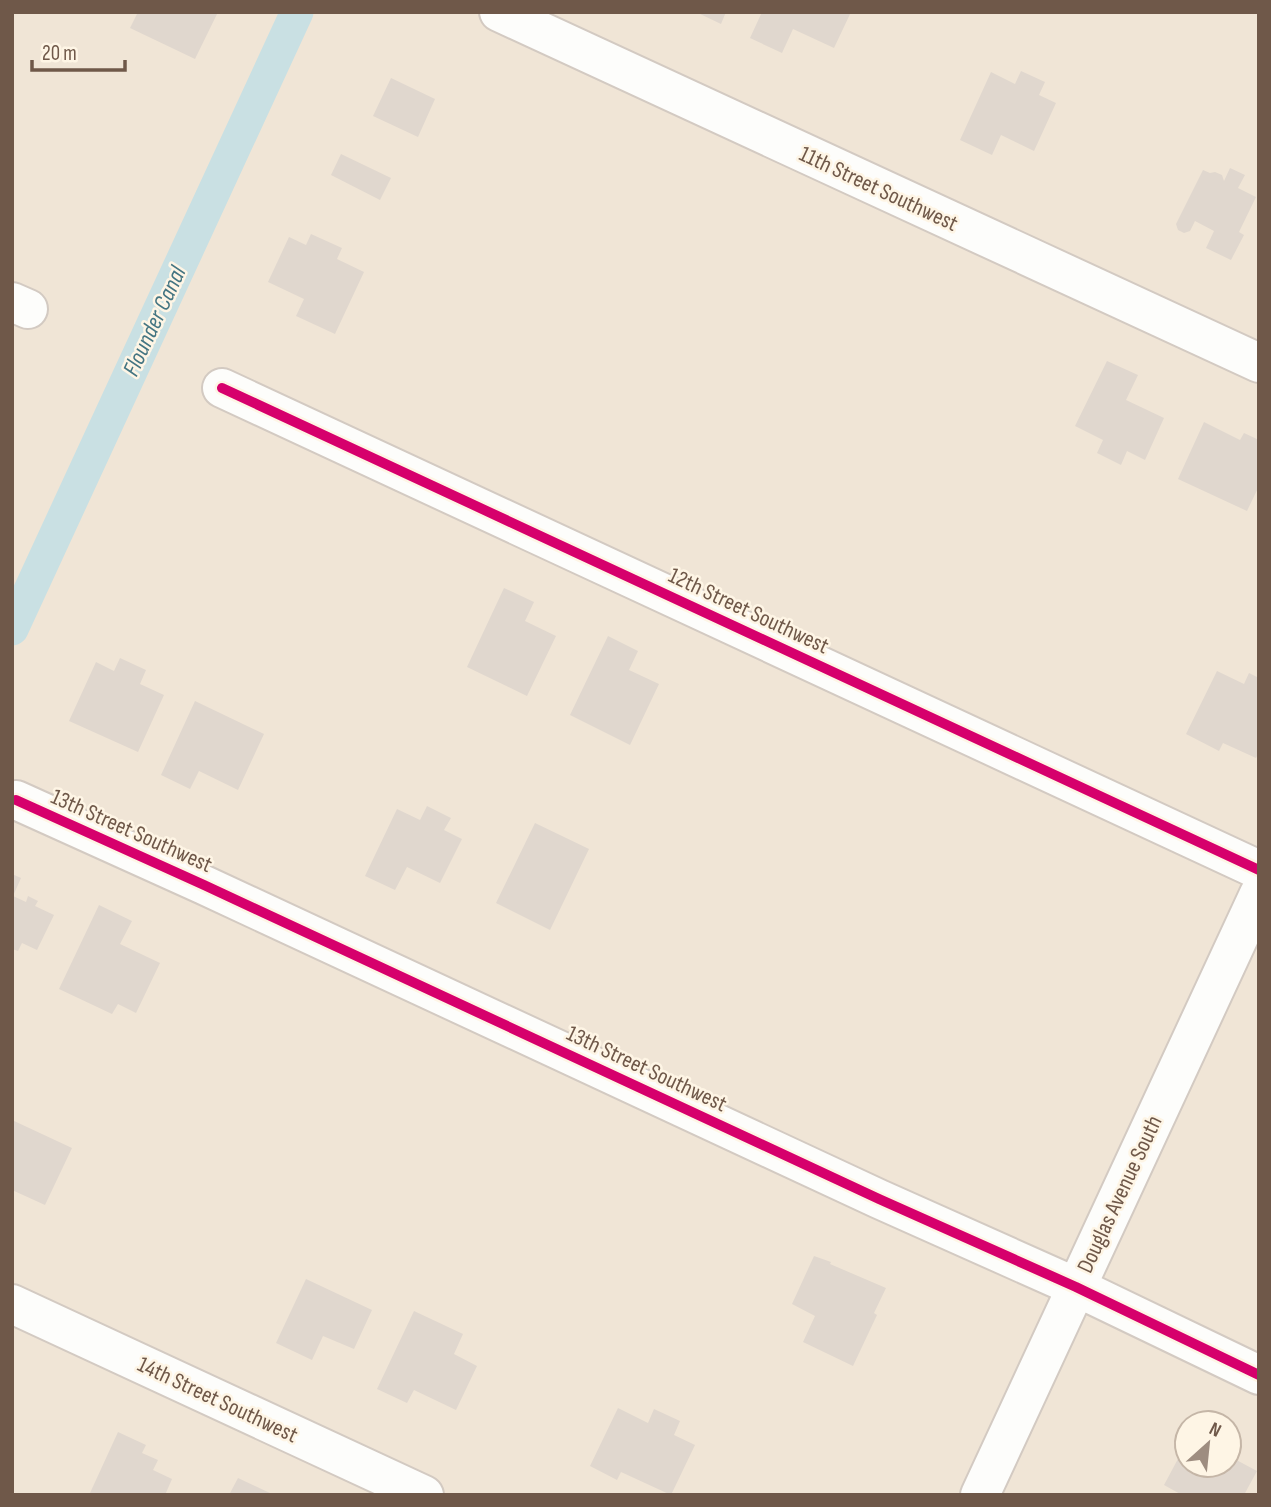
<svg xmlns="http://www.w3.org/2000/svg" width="1271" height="1507" viewBox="0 0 1271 1507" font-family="'Sofia Sans Condensed',sans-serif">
<rect width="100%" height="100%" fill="#f4efe6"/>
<path fill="#f0e5d6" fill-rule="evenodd" d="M 12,12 L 1259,12 L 1259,1495 L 12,1495 ZM 1187,1423 L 1229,1423 L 1229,1465 L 1187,1465 Z"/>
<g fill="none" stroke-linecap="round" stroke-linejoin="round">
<path stroke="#c9e0e3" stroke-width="33" d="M 12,629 L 297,12"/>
</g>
<path fill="#e0d7ce" d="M 138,12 L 218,12 L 195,59 L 130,28 Z
M 696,12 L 726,12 L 721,24 Z
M 762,12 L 851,12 L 834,48 L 793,29 L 782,53 L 750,38 Z
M 1021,71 L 1045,82 L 1039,95 L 1056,103 L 1034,151 L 1001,135 L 992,155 L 960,140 L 991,72 L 1015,84 Z
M 391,78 L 435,99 L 418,137 L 373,116 Z
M 341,154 L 391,178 L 380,200 L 331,175 Z
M 1230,168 L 1245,175 L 1238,188 L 1256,197 L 1239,232 L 1244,235 L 1231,260 L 1206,248 L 1214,231 L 1195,221 L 1190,231 L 1184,233 L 1178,230 L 1176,224 L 1203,170 L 1210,173 L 1215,172 L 1222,175 L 1224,181 Z
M 311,234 L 342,248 L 337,259 L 364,272 L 335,334 L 296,316 L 304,299 L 268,282 L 289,237 L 306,245 Z
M 1107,361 L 1138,375 L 1126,400 L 1164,418 L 1145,460 L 1127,451 L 1121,465 L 1097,453 L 1103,440 L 1075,426 Z
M 1204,422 L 1240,440 L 1244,433 L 1259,440 L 1259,486 L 1247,511 L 1178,479 Z
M 504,588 L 534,602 L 525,621 L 556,636 L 527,696 L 467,667 Z
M 608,636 L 638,651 L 629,670 L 659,684 L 630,745 L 570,715 Z
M 120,658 L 146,670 L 140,684 L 164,695 L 138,752 L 69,721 L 96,662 L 114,671 Z
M 1217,671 L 1244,684 L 1249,673 L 1259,678 L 1259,752 L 1256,758 L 1223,743 L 1219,751 L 1186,734 Z
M 195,701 L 264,734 L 238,790 L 199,771 L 190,789 L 161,775 Z
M 427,806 L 451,818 L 444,830 L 462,839 L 440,883 L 407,867 L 395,890 L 365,876 L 397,809 L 420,820 Z
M 535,823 L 589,849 L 550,930 L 496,903 Z
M 12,874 L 21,878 L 13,896 L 26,902 L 28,896 L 38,901 L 35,906 L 54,915 L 37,950 L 22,943 L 18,951 L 12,949 Z
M 99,905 L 132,921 L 120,944 L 160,963 L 136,1013 L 118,1004 L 112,1014 L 59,989 Z
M 12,1120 L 72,1148 L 45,1205 L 12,1190 Z
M 814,1256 L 831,1262 L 830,1264 L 886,1288 L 874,1313 L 877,1315 L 853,1366 L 803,1342 L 815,1316 L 792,1304 Z
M 306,1279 L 372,1310 L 354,1349 L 323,1336 L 312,1360 L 276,1343 Z
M 414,1311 L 463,1334 L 454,1354 L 477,1366 L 456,1410 L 414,1390 L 407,1403 L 377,1389 Z
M 618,1408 L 648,1423 L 654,1409 L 680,1421 L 674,1435 L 695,1445 L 671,1495 L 621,1472 L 617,1480 L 590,1466 Z
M 118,1432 L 146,1445 L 142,1453 L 158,1460 L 153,1470 L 172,1479 L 165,1495 L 93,1495 L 90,1493 Z
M 1187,1442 L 1187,1465 L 1229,1465 L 1229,1456 L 1257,1471 L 1244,1495 L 1182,1495 L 1164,1485 Z
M 238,1478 L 270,1493 L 269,1495 L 229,1495 Z"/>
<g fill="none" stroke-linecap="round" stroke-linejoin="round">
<g stroke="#d3cac2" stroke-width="42">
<path id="minor" d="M 499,12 L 1259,363
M 12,302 L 28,309
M 222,388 L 1259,870
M 16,800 L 204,885 L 879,1199 L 1076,1287 L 1259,1375
M 12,1304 L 424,1495
M 980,1495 L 1259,894"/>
</g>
<use href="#minor" stroke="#fdfdfb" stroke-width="38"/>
<g stroke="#fef5e5" stroke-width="15">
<path id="cycleway" d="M 222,388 L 1259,870
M 16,800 L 204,885 L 879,1199 L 1076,1287 L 1259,1375"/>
</g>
<use href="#cycleway" stroke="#d6006c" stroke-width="10"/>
</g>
<g text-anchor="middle" stroke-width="5" stroke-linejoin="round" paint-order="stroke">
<g font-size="23" fill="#6f5849" stroke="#fef5e5">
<text transform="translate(879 188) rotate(25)" y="8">11th Street Southwest</text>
<text transform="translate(749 610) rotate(25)" y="8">12th Street Southwest</text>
<text transform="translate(132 830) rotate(24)" y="8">13th Street Southwest</text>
<text transform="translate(647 1068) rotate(25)" y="8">13th Street Southwest</text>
<text transform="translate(1119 1194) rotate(-65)" y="8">Douglas Avenue South</text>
<text transform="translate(218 1399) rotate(25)" y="8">14th Street Southwest</text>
</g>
<g font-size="24" font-style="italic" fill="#447582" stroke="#fef5e5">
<text transform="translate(154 321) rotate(-65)" y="8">Flounder Canal</text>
</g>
</g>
<rect width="1271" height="1507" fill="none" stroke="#6f5849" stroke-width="28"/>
<g transform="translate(1208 1444) rotate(27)"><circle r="33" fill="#fef5e5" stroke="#c5b6a7" stroke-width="2"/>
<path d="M0-5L12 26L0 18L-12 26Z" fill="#9e8d80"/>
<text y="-10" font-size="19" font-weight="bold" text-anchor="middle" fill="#6f5849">N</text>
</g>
<path d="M32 60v10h93v-10" fill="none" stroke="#6f5849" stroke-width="3.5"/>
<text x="42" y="60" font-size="21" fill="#6f5849" stroke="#fef5e5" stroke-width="5" paint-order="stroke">20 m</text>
</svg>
